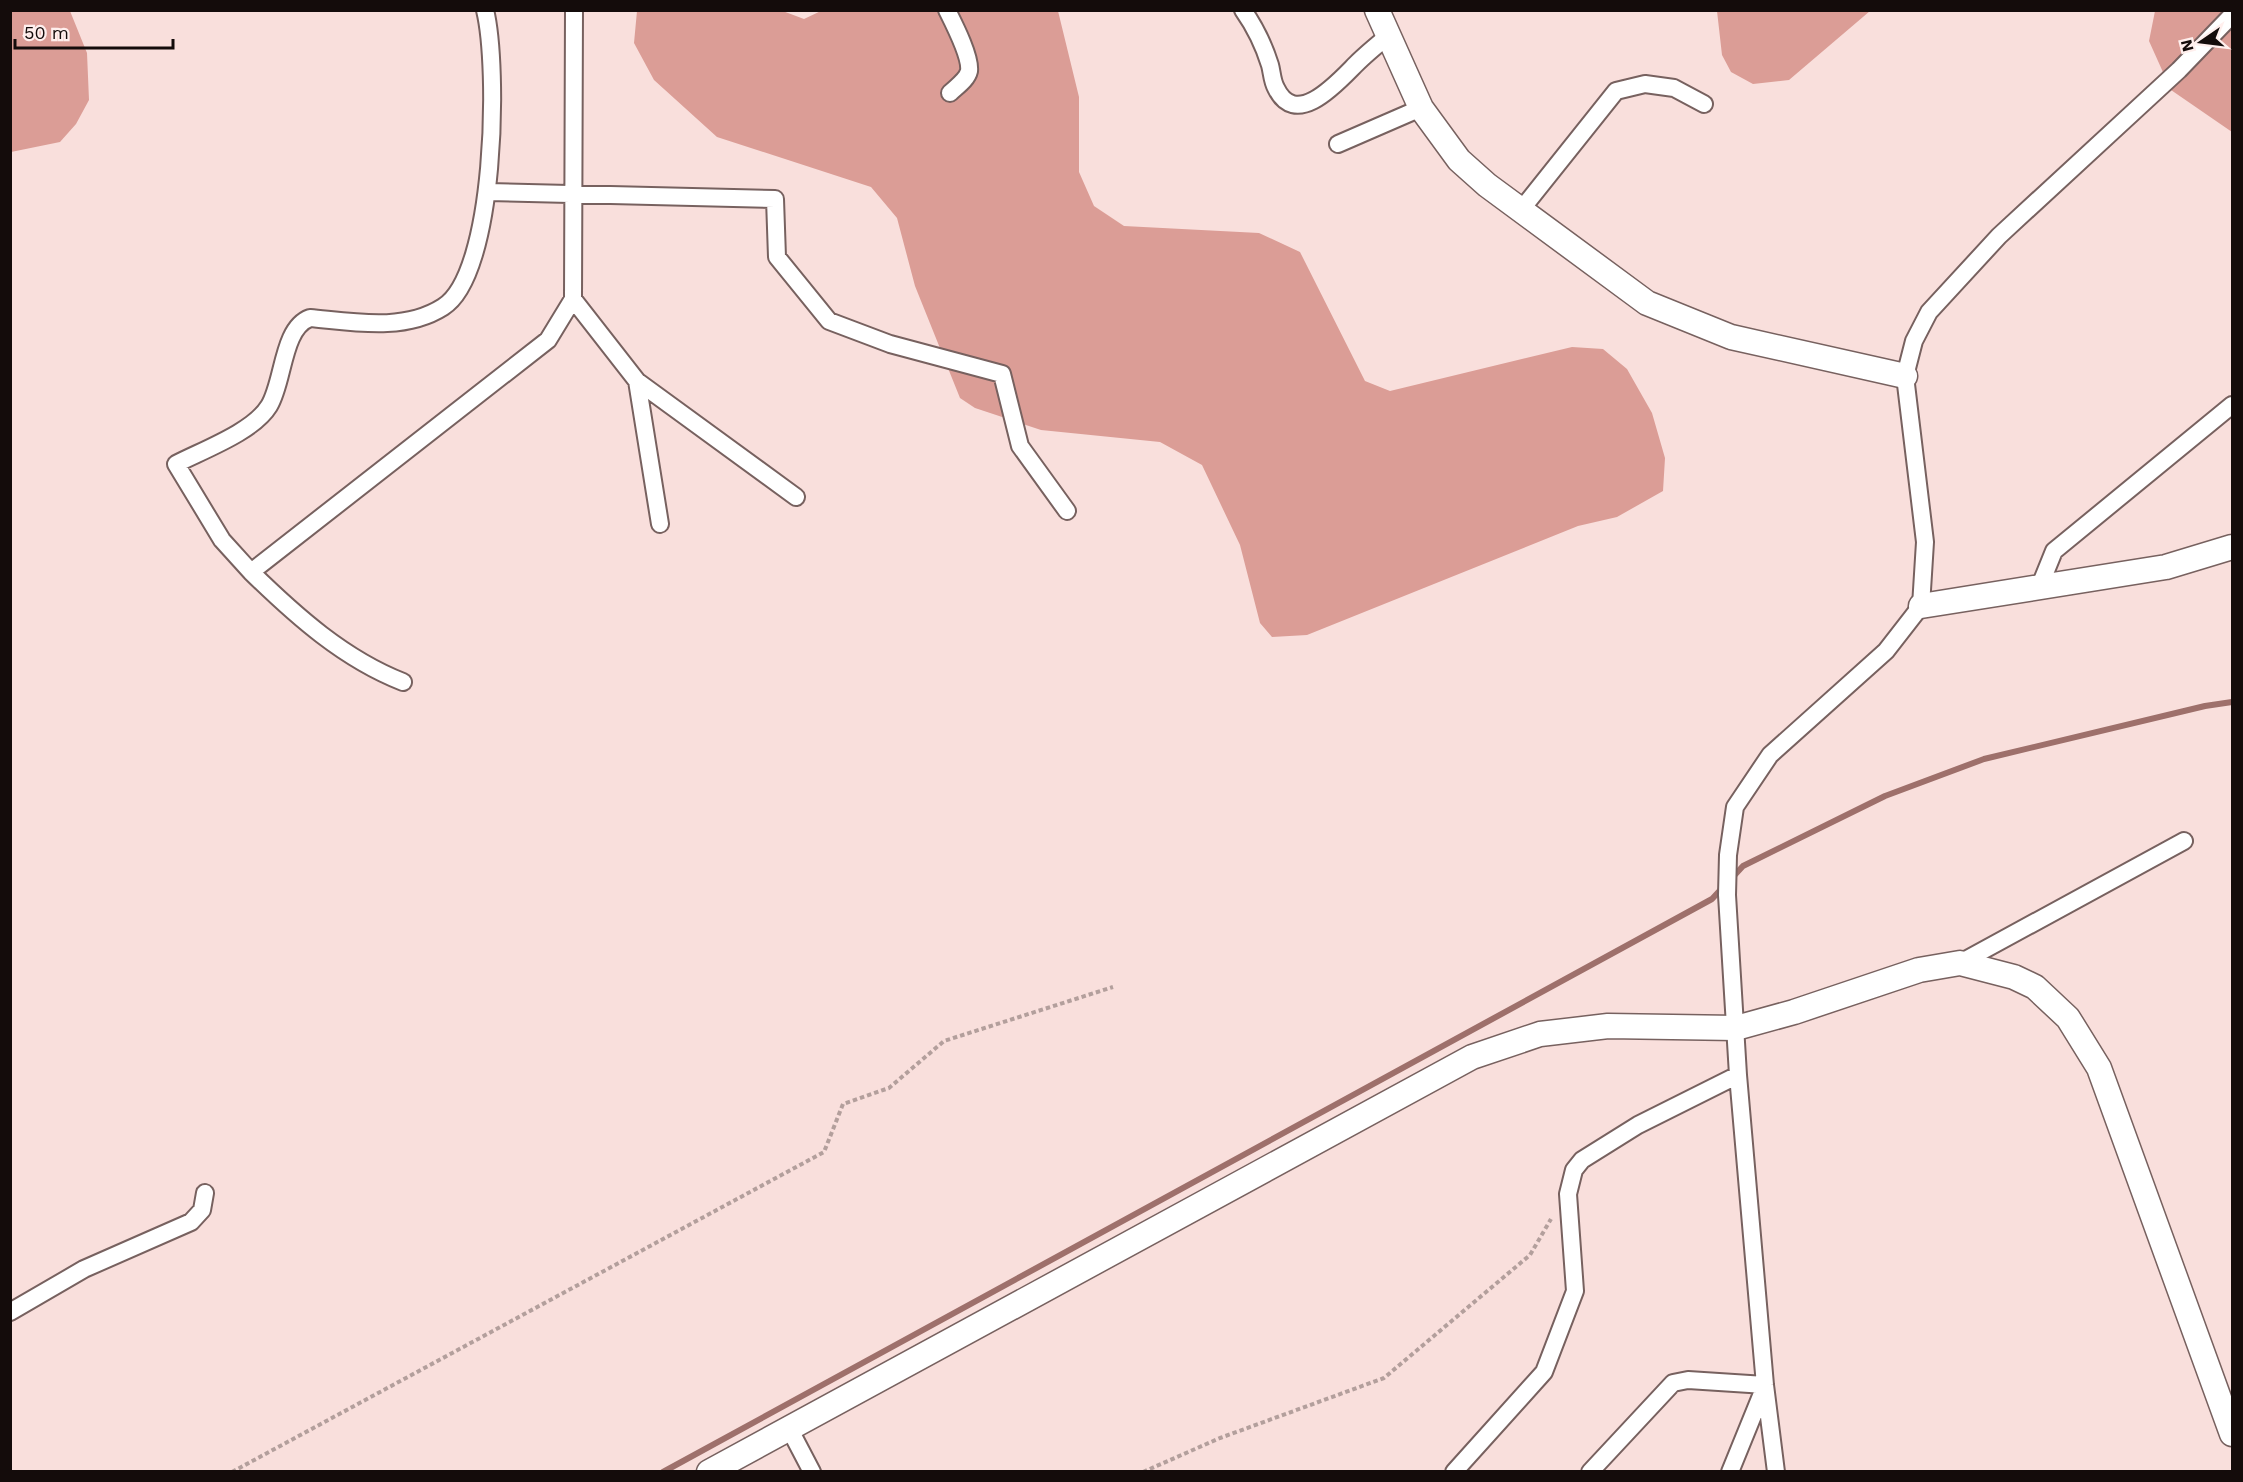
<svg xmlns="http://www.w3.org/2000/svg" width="2243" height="1482" viewBox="0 0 2243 1482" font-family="'Work Sans',sans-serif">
<rect width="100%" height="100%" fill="#f9dfdc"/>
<path fill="#db9d96" d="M 11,10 L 70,11 L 87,53 L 89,100 L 76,124 L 60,142 L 11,152 Z
M 780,10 L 804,19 L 823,10 L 1058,11 L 1079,97 L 1079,172 L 1094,206 L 1124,226 L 1259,233 L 1300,252 L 1365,381 L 1390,391 L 1572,347 L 1603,349 L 1627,369 L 1652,413 L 1665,458 L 1663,491 L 1617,517 L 1578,526 L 1307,635 L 1272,637 L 1260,623 L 1240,545 L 1202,465 L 1160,442 L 1041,430 L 975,408 L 960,398 L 915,286 L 897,218 L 871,187 L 717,137 L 654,80 L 634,43 L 637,11 Z
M 1717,11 L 1717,10 L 1870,11 L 1789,80 L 1753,84 L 1731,72 L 1722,55 Z
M 2155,11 L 2232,11 L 2232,132 L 2171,90 L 2149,41 Z"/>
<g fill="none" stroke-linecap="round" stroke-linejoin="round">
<path stroke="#9e706b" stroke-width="6" d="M 1731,879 L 1743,866 L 1885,796 L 1984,759 L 2205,706 L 2232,702
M 663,1472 L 1712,899 L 1724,886"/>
<g stroke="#77615f" stroke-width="20">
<path id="street" d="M 947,10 C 954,24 971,57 969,71 C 967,80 956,87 950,93
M 1243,10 C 1255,27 1264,46 1270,65 C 1272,72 1272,81 1276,88 C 1296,130 1338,82 1356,64 C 1366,54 1377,45 1388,36
M 1338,144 L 1421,108
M 488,192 L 775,199 L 777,257 L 829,321 L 890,344 L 1002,374 L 1020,446 L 1067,511
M 1521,210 L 1616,91 L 1645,84 L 1674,88 L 1704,104
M 573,299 L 637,381 L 796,497
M 637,381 L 660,524
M 251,572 L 222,540 L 176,464 C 203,450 253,432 269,406 C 284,382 282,328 310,318 C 353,322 404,332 443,307 C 496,274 499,67 485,10
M 2039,588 L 2054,551 L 2232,405
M 403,682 C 344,659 296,616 251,572 L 548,340 L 573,299 L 574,10
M 1960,963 L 2184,841
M 10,1312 L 84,1269 L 191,1222 L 202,1210 L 205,1193
M 789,1428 L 812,1472
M 1454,1472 L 1544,1372 L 1575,1291 L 1568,1194 L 1574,1170 L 1582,1160 L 1638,1125 L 1738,1075
M 1590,1472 L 1673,1383 L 1688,1380 L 1765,1385
M 1730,1472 L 1765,1386
M 1776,1472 L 1765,1385 L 1738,1075 L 1727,895 L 1728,855 L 1735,807 L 1770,755 L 1886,651 L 1921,606 L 1925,542 L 1905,376 L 1914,341 L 1929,312 L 1999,236 L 2179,70 L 2232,15"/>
</g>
<g stroke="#77615f" stroke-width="27">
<path id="secondary" d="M 1377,10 L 1421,108 L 1459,160 L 1487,185 L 1647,303 L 1731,337 L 1905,376
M 1921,606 L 2166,567 L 2232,547
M 709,1472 L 1472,1057 L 1540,1034 L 1608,1026 L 1736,1028 L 1794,1012 L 1919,970 L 1960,963 L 2014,977 L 2035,987 L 2068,1018 L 2099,1068 L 2232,1434"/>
</g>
<path stroke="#b39f9c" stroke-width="4" stroke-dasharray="4.5 3" stroke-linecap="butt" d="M 232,1472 L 824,1152 L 843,1104 L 889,1088 L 944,1041 L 1113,987
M 1143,1472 L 1220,1438 L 1384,1378 L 1530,1255 L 1551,1219"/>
<use href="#street" stroke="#fff" stroke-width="16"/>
<use href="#secondary" stroke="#fff" stroke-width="24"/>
</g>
<rect width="2243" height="1482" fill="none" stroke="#140c0b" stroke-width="24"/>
<g transform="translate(2201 42) rotate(256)" stroke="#ffefed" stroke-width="4.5" paint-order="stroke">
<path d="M0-4.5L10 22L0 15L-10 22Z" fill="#140c0b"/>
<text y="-9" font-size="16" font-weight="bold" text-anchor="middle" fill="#140c0b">N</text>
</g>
<path d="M15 39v9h158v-9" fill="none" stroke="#140c0b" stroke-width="3"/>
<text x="24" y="39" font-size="18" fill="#140c0b" stroke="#ffefed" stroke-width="4.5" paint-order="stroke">50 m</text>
</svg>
